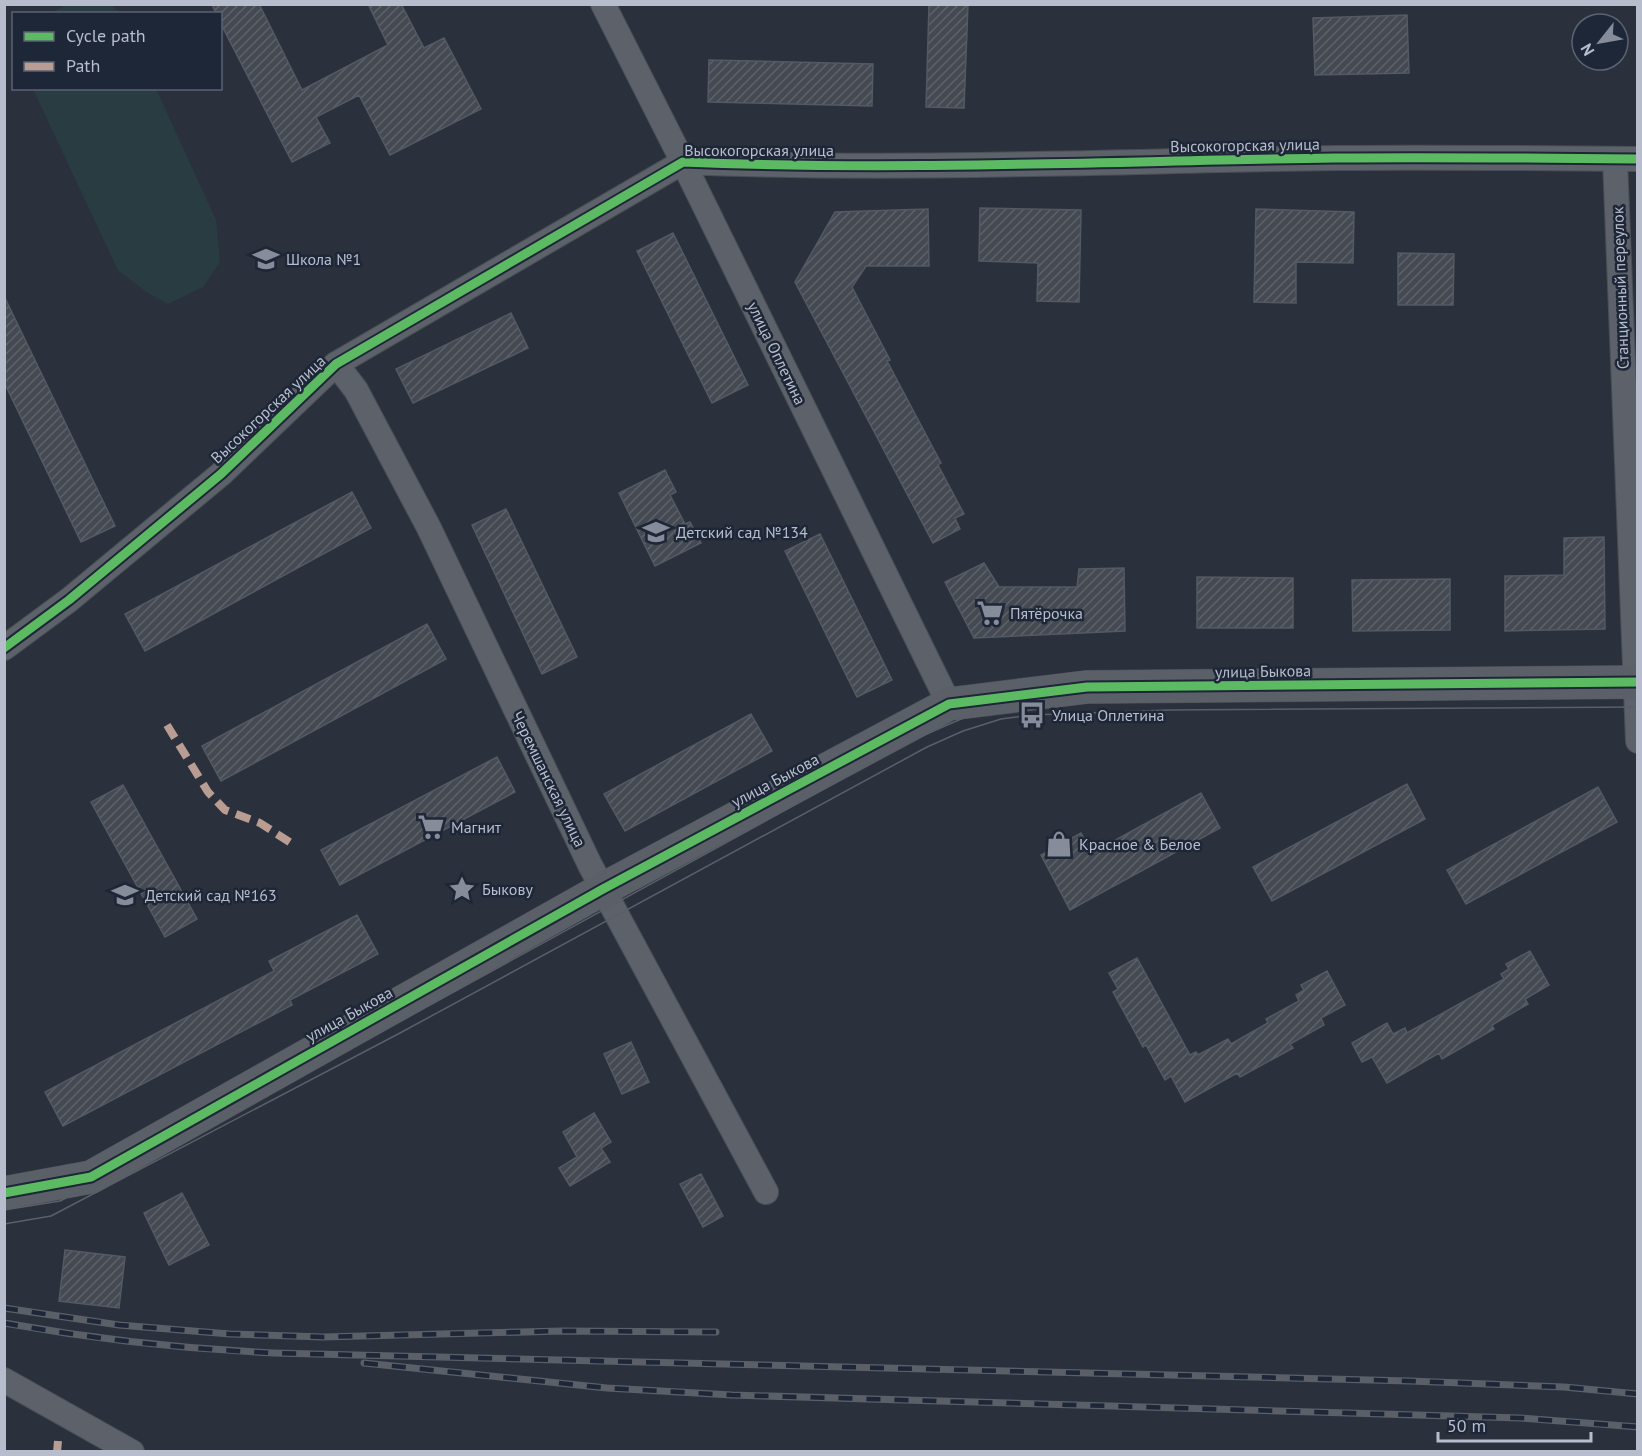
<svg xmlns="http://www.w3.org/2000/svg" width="1642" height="1456" viewBox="0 0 1642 1456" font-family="'PT Sans',sans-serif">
<defs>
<pattern id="building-hatch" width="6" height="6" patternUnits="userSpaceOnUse" patternTransform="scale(1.5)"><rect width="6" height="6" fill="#444952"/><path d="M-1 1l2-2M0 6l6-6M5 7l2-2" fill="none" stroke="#5d616a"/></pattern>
</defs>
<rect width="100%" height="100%" fill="#2b313c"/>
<path fill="#283c42" d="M 68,4 L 111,5 L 119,13 L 51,13 Z
M 33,89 L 156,89 L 216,220 L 220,262 L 203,287 L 168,304 L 145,291 L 118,270 Z"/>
<path fill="url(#building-hatch)" stroke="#545963" stroke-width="1.5" d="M 212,4 L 259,4 L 302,90 L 388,45 L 368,4 L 401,4 L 424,48 L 444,38 L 481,109 L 390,155 L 359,95 L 316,117 L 330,143 L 292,162 L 220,22 L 220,14 L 216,14 Z
M 929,4 L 968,4 L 964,108 L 926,107 Z
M 1407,15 L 1409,73 L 1315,75 L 1313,18 Z
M 709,60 L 873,64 L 872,106 L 708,102 Z
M 980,208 L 1081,210 L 1079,302 L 1037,301 L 1038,263 L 979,261 Z
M 928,209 L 929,266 L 866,266 L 852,287 L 890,360 L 887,361 L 941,463 L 938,465 L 964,514 L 955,518 L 960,529 L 933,543 L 795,282 L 835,212 Z
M 1256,209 L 1354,212 L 1353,263 L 1296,262 L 1296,303 L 1254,302 Z
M 673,233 L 748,385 L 712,403 L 637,251 Z
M 1398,253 L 1454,254 L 1453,305 L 1398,305 Z
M 4,296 L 115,526 L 81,542 L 4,382 Z
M 511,313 L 528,348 L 413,403 L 396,369 Z
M 665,470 L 676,492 L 670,495 L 685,524 L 690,522 L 701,543 L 655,566 L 619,493 Z
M 352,492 L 371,528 L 145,651 L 125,614 Z
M 506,509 L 577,657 L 542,674 L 472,525 Z
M 820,534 L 892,680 L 857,697 L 785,551 Z
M 1604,537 L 1605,629 L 1505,631 L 1505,576 L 1564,575 L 1564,538 Z
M 984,563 L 999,587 L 1077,587 L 1079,569 L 1124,568 L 1125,631 L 974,638 L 945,582 Z
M 1197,577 L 1293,578 L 1293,628 L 1197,628 Z
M 1450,579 L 1450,630 L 1353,631 L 1352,580 Z
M 427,624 L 446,659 L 221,781 L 202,746 Z
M 751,714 L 772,751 L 625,831 L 604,794 Z
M 497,757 L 515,792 L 340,885 L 321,850 Z
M 1407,784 L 1425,819 L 1272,901 L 1253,867 Z
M 123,785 L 197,919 L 165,937 L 91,802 Z
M 1598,787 L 1617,822 L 1466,904 L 1447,870 Z
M 1201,793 L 1220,828 L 1070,910 L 1041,855 L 1081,833 L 1092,853 Z
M 357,915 L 378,954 L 290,1000 L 292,1005 L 63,1126 L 45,1092 L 274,971 L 269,961 Z
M 1530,951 L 1549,985 L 1525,999 L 1528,1004 L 1492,1025 L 1494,1029 L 1442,1059 L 1439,1053 L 1387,1083 L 1372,1057 L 1362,1062 L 1352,1043 L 1387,1023 L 1393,1034 L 1405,1028 L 1407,1033 L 1504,979 L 1501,974 L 1509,969 L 1506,964 Z
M 1137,958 L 1190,1055 L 1196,1052 L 1198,1055 L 1228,1039 L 1231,1044 L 1268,1023 L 1266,1019 L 1299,1001 L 1296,995 L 1304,990 L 1301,985 L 1327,971 L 1345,1005 L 1321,1018 L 1324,1025 L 1290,1044 L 1293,1048 L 1240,1077 L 1237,1073 L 1185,1102 L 1171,1076 L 1165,1080 L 1146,1045 L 1143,1047 L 1113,992 L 1118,989 L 1109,973 Z
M 631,1042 L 649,1082 L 622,1094 L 604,1054 Z
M 594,1113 L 611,1142 L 601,1148 L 610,1162 L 570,1186 L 559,1168 L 577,1157 L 563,1132 Z
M 701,1174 L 723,1216 L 703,1227 L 680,1184 Z
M 182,1193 L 209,1245 L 169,1265 L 144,1213 Z
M 65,1250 L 125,1257 L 119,1308 L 59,1301 Z"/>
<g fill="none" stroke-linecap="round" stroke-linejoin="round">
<g stroke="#494e56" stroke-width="26">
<path id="street" d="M 603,4 L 683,162 L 949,704
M 1615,159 L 1638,741
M 336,364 L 356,390 L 429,528 L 590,865 L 766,1192
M 4,648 L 69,600 L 221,474 L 336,364 L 683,162 C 900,171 1118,161 1335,158 C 1436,157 1537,158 1638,159
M 4,1380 L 132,1452"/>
</g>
<g stroke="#494e56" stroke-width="34">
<path id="secondary" d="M 4,1193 L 91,1177 L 603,889 L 949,704 L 1087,687 L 1638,682"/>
</g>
<use href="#street" stroke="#5d6169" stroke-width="24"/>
<use href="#secondary" stroke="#5b5f68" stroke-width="33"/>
<path stroke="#5a5f68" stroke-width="1.5" d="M 1377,700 L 1638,698
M 317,1067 L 915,739 L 975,713 L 1005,712
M 185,1137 L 238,1108
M 4,1210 L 60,1201 L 137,1162
M 4,1224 L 51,1216 L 400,1033 L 927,747 L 963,731 L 1001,719 L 1032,715 L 1168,710 L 1638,707"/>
<g stroke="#5a5f68" stroke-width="7">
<path id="rail" d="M 4,1308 L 119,1325 L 230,1334 L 323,1337 L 563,1331 L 716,1332
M 4,1323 C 94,1339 184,1349 274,1353 L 1410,1381 L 1564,1387 L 1638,1394
M 364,1363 L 607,1388 L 732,1395 L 1520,1418 L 1638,1427"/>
</g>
<use href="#rail" stroke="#1e2737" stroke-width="4.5" stroke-dasharray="14" stroke-linecap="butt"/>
<path stroke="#b99d93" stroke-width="8" stroke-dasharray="15 8" stroke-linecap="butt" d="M 167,725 L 208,792 L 225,810 L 260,823 L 291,843
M 57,1452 L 58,1441"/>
<g stroke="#1e2737" stroke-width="13">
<path id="cycleway" d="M 4,648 L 69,600 L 221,474 L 336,364 L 683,162 C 900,171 1118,161 1335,158 C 1436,157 1537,158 1638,159
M 4,1193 L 91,1177 L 603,889 L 949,704 L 1087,687 L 1638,682"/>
</g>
<use href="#cycleway" stroke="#5cba63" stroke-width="9"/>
</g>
<defs>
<g id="school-bare" transform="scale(2.07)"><path d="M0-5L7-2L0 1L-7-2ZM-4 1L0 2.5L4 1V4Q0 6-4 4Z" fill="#868c9a" stroke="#1e2737" stroke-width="2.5" paint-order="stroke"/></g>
<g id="supermarket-bare" transform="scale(2.07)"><path d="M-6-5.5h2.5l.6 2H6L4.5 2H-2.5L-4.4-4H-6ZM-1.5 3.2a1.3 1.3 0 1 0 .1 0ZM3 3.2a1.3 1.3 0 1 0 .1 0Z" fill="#868c9a" stroke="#1e2737" stroke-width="2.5" paint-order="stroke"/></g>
<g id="bus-bare" transform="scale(2.07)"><path d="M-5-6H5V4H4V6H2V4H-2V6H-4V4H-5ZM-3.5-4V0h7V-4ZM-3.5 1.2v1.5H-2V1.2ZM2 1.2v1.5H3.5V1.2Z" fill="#868c9a" stroke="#1e2737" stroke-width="2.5" paint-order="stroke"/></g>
<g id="shop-bare" transform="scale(2.07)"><path d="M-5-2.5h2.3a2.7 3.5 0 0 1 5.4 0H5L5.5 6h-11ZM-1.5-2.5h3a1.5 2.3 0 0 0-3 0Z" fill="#868c9a" stroke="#1e2737" stroke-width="2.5" paint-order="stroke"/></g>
<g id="sight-bare" transform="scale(2.07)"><path d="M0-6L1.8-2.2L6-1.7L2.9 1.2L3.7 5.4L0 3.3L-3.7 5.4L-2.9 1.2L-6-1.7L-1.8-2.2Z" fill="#868c9a" stroke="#1e2737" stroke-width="2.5" paint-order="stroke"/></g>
</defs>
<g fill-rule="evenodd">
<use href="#school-bare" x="266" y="259"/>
<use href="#school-bare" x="656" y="532"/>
<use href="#supermarket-bare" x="990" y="613"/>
<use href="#bus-bare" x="1032" y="715"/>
<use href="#supermarket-bare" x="431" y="827"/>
<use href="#shop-bare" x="1059" y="844"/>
<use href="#sight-bare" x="462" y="889"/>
<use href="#school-bare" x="125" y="895"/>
</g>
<g text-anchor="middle" stroke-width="5" stroke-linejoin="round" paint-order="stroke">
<g font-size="16" fill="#b7bdcc" stroke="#1e2737">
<text transform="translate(1245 145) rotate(-1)" y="6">Высокогорская улица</text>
<text x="759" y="156">Высокогорская улица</text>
<text transform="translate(1620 288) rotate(-92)" y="6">Станционный переулок</text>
<text transform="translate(777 353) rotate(64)" y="6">улица Оплетина</text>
<text transform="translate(268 409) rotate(-43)" y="6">Высокогорская улица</text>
<text transform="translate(1263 671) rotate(-1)" y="6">улица Быкова</text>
<text transform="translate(549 779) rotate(64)" y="6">Черемшанская улица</text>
<text transform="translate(775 780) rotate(-28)" y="6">улица Быкова</text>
<text transform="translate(349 1014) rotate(-29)" y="6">улица Быкова</text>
</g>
<g font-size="16" fill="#b7bdcc" stroke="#1e2737" text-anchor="start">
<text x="286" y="265">Школа №1</text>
<text x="676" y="538">Детский сад №134</text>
<text x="1010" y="619">Пятёрочка</text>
<text x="1052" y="721">Улица Оплетина</text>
<text x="451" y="833">Магнит</text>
<text x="1079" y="850">Красное &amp; Белое</text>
<text x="482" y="895">Быкову</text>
<text x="145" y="901">Детский сад №163</text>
</g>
</g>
<rect width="1642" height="1456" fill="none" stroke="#b7bdcc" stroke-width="12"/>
<rect x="12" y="12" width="210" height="78" fill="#1e2737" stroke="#5b6373" stroke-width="1.5"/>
<rect x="24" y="32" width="30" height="9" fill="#5cba63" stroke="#5b6373" stroke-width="1.5"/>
<text x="66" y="42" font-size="18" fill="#b7bdcc">Cycle path</text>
<rect x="24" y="62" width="30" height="9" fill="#b99d93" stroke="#5b6373" stroke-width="1.5"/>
<text x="66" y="72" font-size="18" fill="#b7bdcc">Path</text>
<g transform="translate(1600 42) rotate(239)"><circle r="28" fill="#1e2737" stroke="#5b6373" stroke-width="1.5"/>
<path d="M0-4.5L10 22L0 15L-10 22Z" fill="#868c9a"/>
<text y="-9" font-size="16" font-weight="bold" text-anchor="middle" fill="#b7bdcc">N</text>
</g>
<path d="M1438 1432v9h153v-9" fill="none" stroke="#b7bdcc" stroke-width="3"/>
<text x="1447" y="1432" font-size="18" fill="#b7bdcc" stroke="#1e2737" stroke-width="4.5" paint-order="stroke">50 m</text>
</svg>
